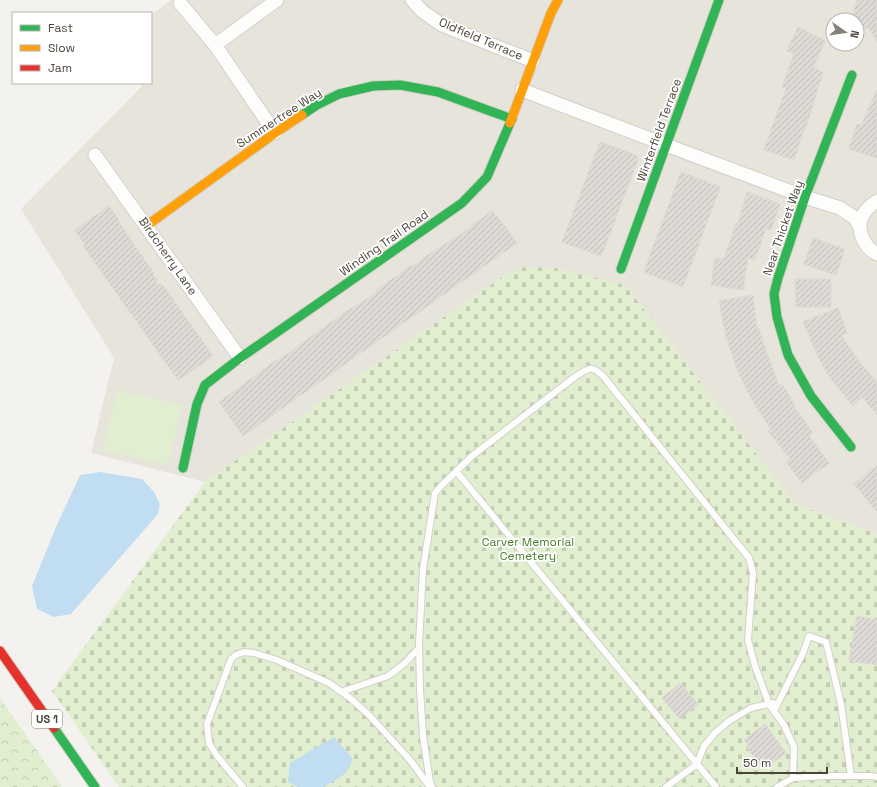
<svg xmlns="http://www.w3.org/2000/svg" width="877" height="787" viewBox="0 0 877 787" font-family="'Space Grotesk',sans-serif">
<defs>
<pattern id="forest-crowns" width="20" height="18" patternUnits="userSpaceOnUse"><rect width="20" height="18" fill="#e1eecf"/><path d="M2 6a3 3 0 1 1 6 0M12 15a3 3 0 1 1 6 0" fill="none" stroke="#c3cdb2"/></pattern>
<pattern id="cemetery-stones" width="16" height="16" patternUnits="userSpaceOnUse"><rect width="16" height="16" fill="#e1eecf"/><path d="M2 7V4a2 2 0 0 1 4 0v3zM10 15v-3a2 2 0 0 1 4 0v3z" fill="#c3cdb2"/></pattern>
<pattern id="building-hatch" width="6" height="6" patternUnits="userSpaceOnUse"><rect width="6" height="6" fill="#dedbd6"/><path d="M-1 1l2-2M0 6l6-6M5 7l2-2" fill="none" stroke="#c0bdb8"/></pattern>
</defs>
<rect width="100%" height="100%" fill="#f4f2ee"/>
<path fill="#e7e4dc" fill-rule="evenodd" d="M 171,0 L 877,0 L 877,534 L 795,504 L 625,285 L 508,273 L 205,482 L 91,453 L 114,358 L 21,209 L 142,86 L 141,83 L 151,83 L 151,15 ZM 833,20 L 857,20 L 857,44 L 833,44 Z"/>
<path fill="url(#forest-crowns)" d="M 0,698 L 59,782 L 62,787 L 0,787 Z"/>
<path fill="url(#cemetery-stones)" d="M 526,267 L 556,268 L 625,285 L 795,504 L 877,534 L 877,787 L 119,787 L 52,691 L 205,482 L 508,273 Z"/>
<path fill="#e1eecf" d="M 117,390 L 182,405 L 168,465 L 103,450 Z"/>
<path fill="#e6e3df" d="M 205,193 L 211,202 L 181,223 L 175,214 Z
M 285,307 L 290,315 L 262,336 L 256,328 Z
M 191,404 L 214,410 L 201,465 L 178,460 Z"/>
<path fill="#c0ddf1" d="M 100,472 L 142,479 L 154,492 L 160,504 L 158,514 L 71,614 L 54,617 L 37,609 L 32,586 L 56,527 L 80,475 Z
M 334,737 L 353,759 L 346,773 L 333,782 L 323,787 L 298,787 L 288,782 L 290,763 Z"/>
<path fill="url(#building-hatch)" stroke="#dcd9d4" d="M 857,0 L 877,0 L 877,42 L 869,29 L 857,24 L 857,20 L 851,20 Z
M 798,27 L 825,41 L 813,68 L 823,72 L 805,130 L 804,129 L 794,160 L 764,150 L 786,88 L 782,87 L 794,54 L 787,51 Z
M 877,90 L 877,158 L 849,149 L 857,124 L 861,125 Z
M 600,142 L 636,155 L 638,159 L 610,234 L 601,256 L 562,242 Z
M 681,172 L 720,187 L 683,287 L 644,272 L 652,249 L 664,218 Z
M 747,192 L 780,204 L 771,230 L 766,228 L 755,260 L 748,258 L 743,290 L 711,285 L 715,258 L 724,259 L 736,223 L 738,224 Z
M 109,206 L 119,220 L 118,221 L 154,273 L 152,275 L 157,279 L 156,284 L 162,285 L 165,288 L 213,356 L 178,380 L 83,246 L 85,245 L 75,230 Z
M 492,211 L 504,225 L 517,243 L 243,436 L 219,402 L 271,364 L 286,355 L 320,330 L 348,310 L 369,298 L 377,292 L 376,290 L 405,270 L 410,265 L 411,267 L 438,248 L 441,247 L 466,231 L 475,223 Z
M 813,238 L 845,249 L 836,275 L 804,264 Z
M 795,279 L 831,279 L 831,307 L 796,307 Z
M 753,295 L 757,329 L 759,328 L 765,348 L 779,386 L 782,384 L 795,405 L 794,406 L 813,433 L 809,436 L 829,463 L 802,483 L 786,462 L 790,459 L 768,431 L 771,429 L 754,404 L 738,372 L 726,337 L 719,301 Z
M 838,308 L 847,333 L 841,335 L 860,363 L 877,382 L 877,415 L 862,397 L 853,406 L 828,375 L 819,358 L 803,322 Z
M 877,465 L 877,512 L 854,484 Z
M 857,616 L 877,620 L 877,665 L 849,661 Z
M 680,683 L 698,704 L 680,719 L 662,698 Z
M 765,724 L 786,753 L 764,769 L 747,748 L 749,746 L 744,740 Z"/>
<g fill="none" stroke-linecap="round" stroke-linejoin="round">
<g stroke="#d2d0cb" stroke-width="8">
<path id="lane" d="M 456,471 L 716,787
M 341,692 L 388,676 L 404,664 L 419,648
M 774,711 L 803,653 L 809,636 L 826,642 L 841,704 L 851,776
M 243,787 L 217,756 L 209,743 L 207,724 L 231,659 L 236,655 L 244,652 L 254,653 L 277,660 L 329,683 L 350,698 L 369,715 L 410,760 L 430,787
M 432,787 L 430,782 L 423,736 L 420,689 L 419,644 L 423,569 L 435,493 L 440,487 L 472,456 L 576,376 C 590,368 591,365 603,376 L 749,558 L 753,573 L 748,640 L 755,666 L 769,704 L 784,725 L 794,747 L 793,778
M 666,787 L 697,764 L 704,746 L 715,733 L 729,721 L 751,708 L 773,703
M 777,787 L 793,778 L 824,776 L 870,776 L 877,777"/>
</g>
<g stroke="#d2d0cb" stroke-width="15">
<path id="street" d="M 412,0 L 422,11 L 442,25 L 533,61
M 180,3 L 215,45 L 275,133
M 215,45 L 277,0
M 522,90 L 666,145 L 805,197 L 840,208 L 855,218 L 860,227
M 95,155 L 240,358
M 877,201 C 862,210 855,225 864,241 C 867,247 871,251 877,254"/>
</g>
<g stroke="#d3cfc5" stroke-width="11">
<path id="fast" d="M 302,115 L 317,105 L 339,94 L 373,86 L 400,85 L 438,92 L 512,119
M 621,269 L 719,0
M 851,447 L 811,396 L 788,355 L 777,317 L 774,294 L 778,278 L 805,197 L 852,75
M 183,468 L 197,404 L 205,385 L 240,358 L 462,203 L 487,177 L 510,123
M 54,728 L 95,787"/>
</g>
<g stroke="#d3cfc5" stroke-width="11">
<path id="slow" d="M 510,123 L 551,13 L 558,0
M 146,226 L 275,133 L 302,115"/>
</g>
<g stroke="#d3cfc5" stroke-width="11">
<path id="jam" d="M 0,651 L 54,728"/>
</g>
<use href="#lane" stroke="#fdfdfc" stroke-width="6"/>
<use href="#street" stroke="#fdfdfc" stroke-width="13"/>
<use href="#fast" stroke="#30b455" stroke-width="9"/>
<use href="#slow" stroke="#ff9f0a" stroke-width="9"/>
<use href="#jam" stroke="#e5322d" stroke-width="9"/>
</g>
<g text-anchor="middle" stroke-width="3.5" stroke-linejoin="round" paint-order="stroke">
<rect fill="#fff" stroke="#817c74" stroke-width="1" x="32" y="710" width="30" height="18" rx="3"/>
<g font-size="11" font-weight="bold" fill="#4b4439">
<text x="47" y="723">US 1</text>
</g>
<g font-size="12" fill="#4b4439" stroke="#fff">
<text transform="translate(481 39) rotate(23)" y="4">Oldfield Terrace</text>
<text transform="translate(279 118) rotate(-33)" y="4">Summertree Way</text>
<text transform="translate(659 130) rotate(-70)" y="4">Winterfield Terrace</text>
<text transform="translate(783 228) rotate(-71)" y="4">Near Thicket Way</text>
<text transform="translate(384 243) rotate(-35)" y="4">Winding Trail Road</text>
<text transform="translate(168 256) rotate(55)" y="4">Birdcherry Lane</text>
</g>
<g font-size="12" fill="#4a7f2a" stroke="#fff">
<text x="528" y="546">Carver Memorial<tspan x="528" dy="14">Cemetery</tspan></text>
</g>
</g>
<rect x="12" y="12" width="140" height="72" fill="#ffffff" stroke="#b7b4b0"/>
<rect x="20" y="25" width="20" height="6" fill="#30b455" stroke="#b7b4b0"/>
<text x="48" y="32" font-size="12" fill="#4b4439">Fast</text>
<rect x="20" y="45" width="20" height="6" fill="#ff9f0a" stroke="#b7b4b0"/>
<text x="48" y="52" font-size="12" fill="#4b4439">Slow</text>
<rect x="20" y="65" width="20" height="6" fill="#e5322d" stroke="#b7b4b0"/>
<text x="48" y="72" font-size="12" fill="#4b4439">Jam</text>
<g transform="translate(845 32) rotate(103)"><circle r="19" fill="#ffffff" stroke="#b7b4b0"/>
<path d="M0-3L7 15L0 10L-7 15Z" fill="#868178"/>
<text y="-6" font-size="11" font-weight="bold" text-anchor="middle" fill="#4b4439">N</text>
</g>
<path d="M737 767v6h90v-6" fill="none" stroke="#4b4439" stroke-width="2"/>
<text x="743" y="767" font-size="12" fill="#4b4439" stroke="#ffffff" stroke-width="3" paint-order="stroke">50 m</text>
</svg>
